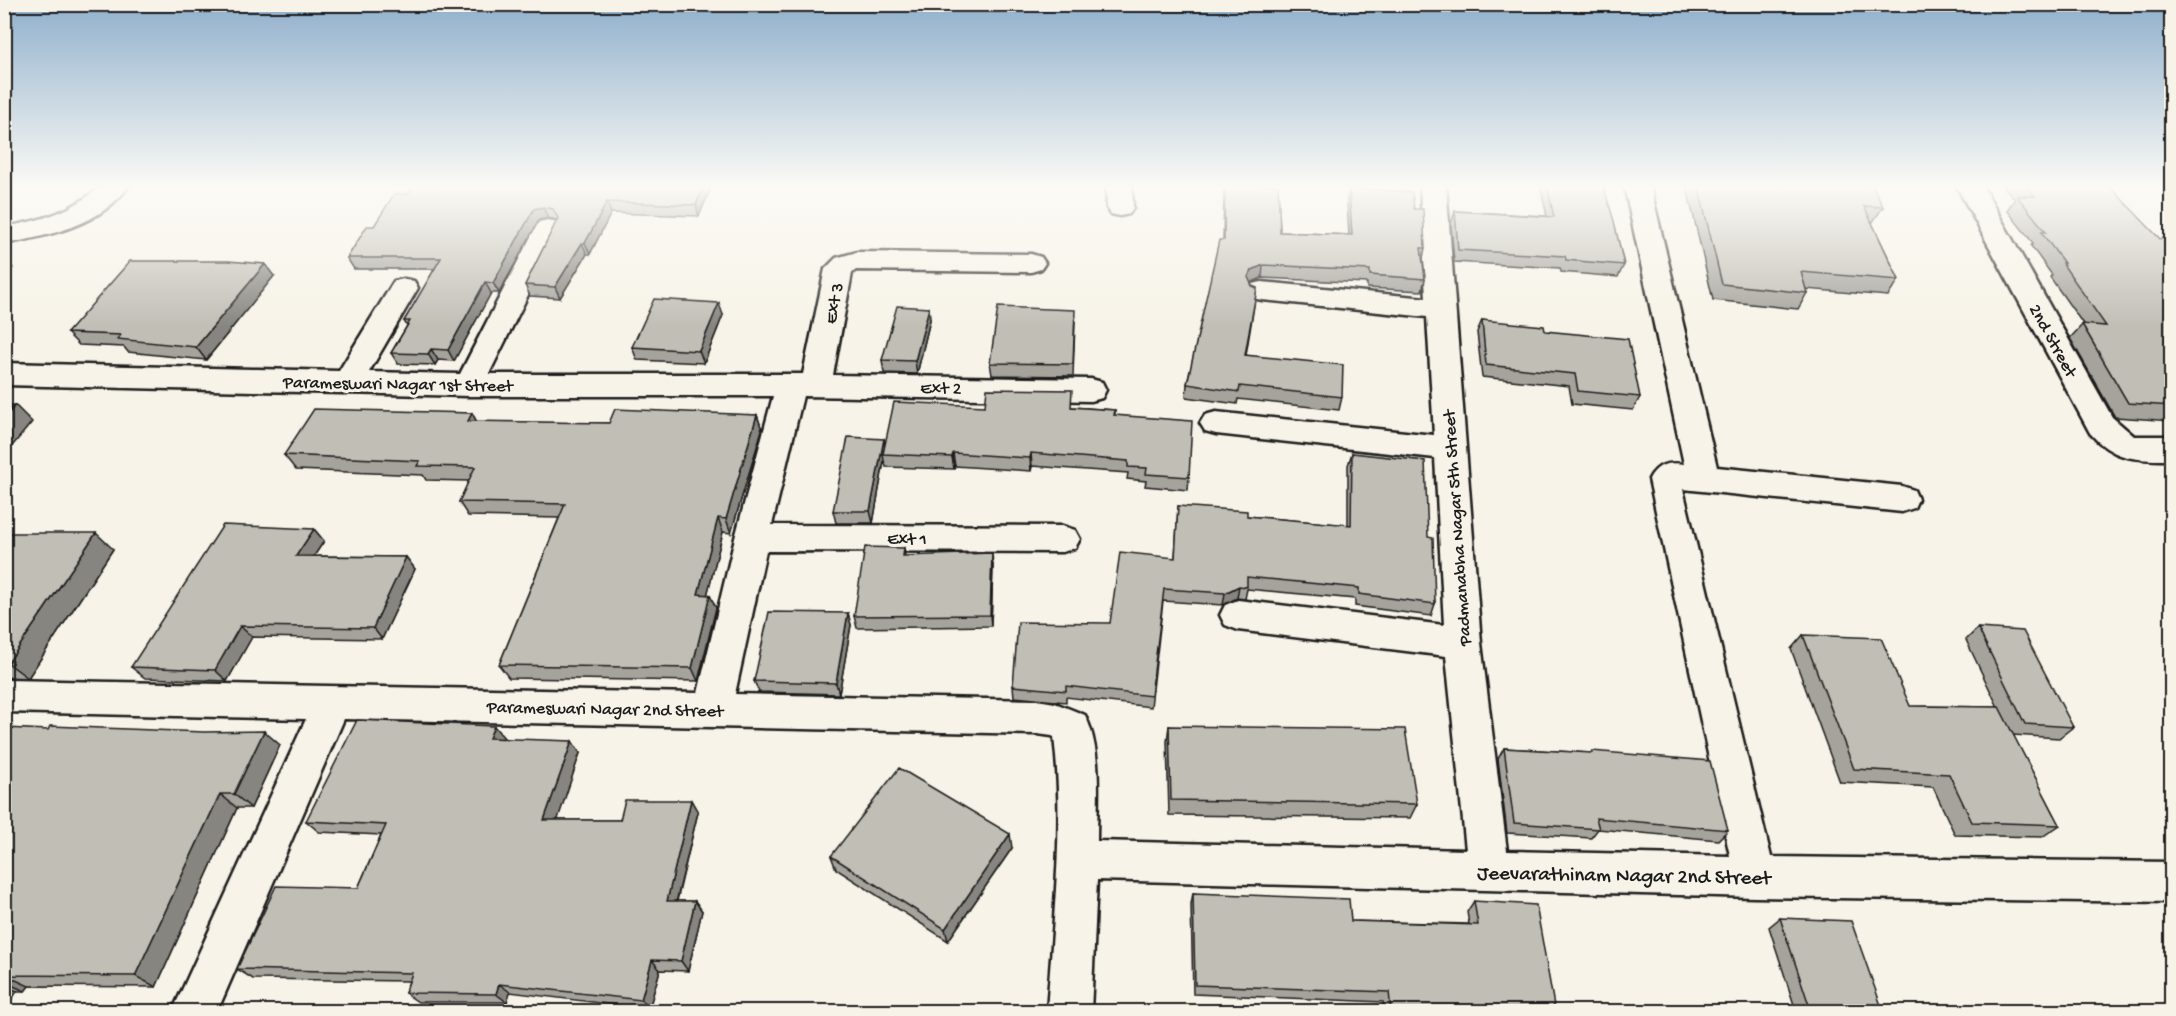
<svg xmlns="http://www.w3.org/2000/svg" width="2176" height="1016" viewBox="0 0 2176 1016" font-family="'Gochi Hand',sans-serif">
<rect width="100%" height="100%" fill="#f7f3e8"/>
<filter id="ink" filterUnits="userSpaceOnUse"><feTurbulence type="fractalNoise" baseFrequency=".0167" numOctaves="2"/><feDisplacementMap in="SourceGraphic" scale="12" xChannelSelector="R" yChannelSelector="G"/><feConvolveMatrix kernelMatrix="1 2 1 2 8 2 1 2 1" color-interpolation-filters="sRGB"/></filter>
<g filter="url(#ink)">
<g fill="none" stroke-linecap="round" stroke-linejoin="round">
<g stroke="#1c1c1c" stroke-width="5">
<path id="minor" d="M 101,185 L 129,185 C 102,225 49,236 4,244 L 4,227 C 40,221 75,211 101,185 Z
M 1106,185 L 1132,185 L 1133,208 L 1129,214 L 1120,216 L 1111,214 L 1107,208 Z
M 1420,185 L 1446,185 L 1481,643 L 1507,851 L 1730,856 L 1649,479 C 1657,464 1668,462 1684,464 L 1624,185 L 1650,185 L 1717,467 L 1902,486 L 1914,490 L 1918,499 L 1914,508 L 1902,512 L 1683,489 L 1771,857 L 2172,862 L 2172,902 L 1755,897 L 1097,880 L 1091,1012 L 1047,1012 C 1053,921 1065,827 1054,737 L 1052,736 L 1037,734 L 344,719 L 217,1012 L 172,1012 L 306,719 L 4,712 L 4,680 L 698,693 L 735,538 L 773,396 L 469,396 L 4,385 L 4,363 L 339,371 L 394,281 L 404,279 L 414,281 L 418,288 L 369,372 L 460,374 L 535,228 L 539,222 L 548,220 L 557,222 L 561,228 L 489,374 L 803,374 L 825,269 L 836,258 L 857,252 L 1031,254 L 1041,257 L 1045,263 L 1041,269 L 1031,272 L 856,270 L 852,273 L 833,375 L 1091,379 L 1102,382 L 1106,390 L 1102,398 L 1091,401 L 803,396 L 772,525 L 1063,526 L 1075,530 L 1080,539 L 1075,548 L 1063,552 L 766,551 L 735,694 L 1037,700 L 1055,703 L 1085,715 C 1103,752 1097,800 1097,841 L 1466,850 L 1446,656 L 1238,630 L 1225,625 L 1220,615 L 1225,605 L 1238,600 L 1444,625 L 1435,458 L 1216,434 L 1205,431 L 1200,423 L 1205,415 L 1216,412 L 1434,435 L 1427,317 L 1262,300 L 1252,298 L 1248,291 L 1252,284 L 1262,282 L 1426,298 Z
M 1956,185 L 1982,185 L 2112,417 L 2134,436 L 2172,436 L 2172,460 C 2137,460 2114,461 2090,433 Z"/>
</g>
<use href="#minor" fill="#f7f3e8" fill-rule="evenodd"/>
</g>
<path fill="#a5a39c" stroke="#1c1c1c" stroke-width="1.5" d="M 712,185 L 699,216 L 611,213 L 590,254 L 587,254 L 560,298 L 530,296 L 525,285 L 558,220 L 548,218 L 539,220 L 499,293 L 491,293 L 454,361 L 438,360 L 435,365 L 398,364 L 391,353 L 407,326 L 404,321 L 435,269 L 354,269 L 347,258 L 374,226 L 408,194 Z
M 1224,185 L 1278,185 L 1280,232 L 1349,235 L 1347,201 L 1349,188 L 1414,209 L 1425,248 L 1423,258 L 1425,279 L 1422,291 L 1367,288 L 1367,283 L 1262,278 L 1250,283 L 1252,286 L 1257,288 L 1246,355 L 1342,397 L 1339,410 L 1238,399 L 1237,404 L 1186,397 L 1187,384 L 1223,240 Z
M 1540,185 L 1603,185 L 1624,265 L 1618,277 L 1561,272 L 1560,268 L 1454,262 L 1451,224 L 1455,211 L 1547,216 Z
M 1689,185 L 1872,185 L 1883,207 L 1872,223 L 1899,280 L 1888,296 L 1806,289 L 1807,293 L 1798,309 L 1713,300 L 1687,188 Z
M 2002,185 L 2108,185 L 2160,239 L 2172,235 L 2172,421 L 2115,417 L 2070,338 L 2083,324 L 2050,277 L 2052,275 L 2031,246 L 2033,243 L 2007,210 L 2015,199 Z
M 274,276 L 206,360 L 128,352 L 124,347 L 79,345 L 67,333 Z
M 929,308 L 930,320 L 917,374 L 884,373 L 882,360 Z
M 723,315 L 704,363 L 637,360 L 632,347 Z
M 1482,320 L 1545,331 L 1640,397 L 1633,410 L 1572,404 L 1569,386 L 1482,377 L 1477,332 Z
M 1075,322 L 1073,376 L 992,375 L 990,363 Z
M 985,406 L 1072,407 L 1115,410 L 1115,415 L 1189,477 L 1188,490 L 1145,486 L 1146,481 L 1127,479 L 1128,473 L 1032,466 L 1031,471 L 955,466 L 954,469 L 886,467 L 884,461 L 873,523 L 836,523 L 833,511 L 884,439 L 885,445 Z
M 472,413 L 477,422 L 609,423 L 757,415 L 762,430 L 731,533 L 723,532 L 707,595 L 716,608 L 698,681 L 509,678 L 499,665 L 559,518 L 468,516 L 459,502 L 469,481 L 426,480 L 423,475 L 296,470 L 284,455 Z
M 1352,453 L 1428,537 L 1435,604 L 1431,616 L 1355,606 L 1355,599 L 1247,589 L 1245,599 L 1237,598 L 1223,605 L 1163,601 L 1151,707 L 1066,697 L 1066,702 L 1014,697 L 1013,686 L 1110,623 L 1175,558 L 1178,506 L 1247,516 L 1348,525 L 1348,465 Z
M 314,529 L 324,541 L 314,556 L 406,557 L 415,569 L 382,639 L 252,637 L 227,681 L 145,678 L 131,667 Z
M 4,533 L 113,549 L 28,678 L 4,677 Z
M 904,548 L 905,556 L 993,565 L 991,626 L 857,628 L 854,616 Z
M 848,613 L 851,625 L 839,694 L 759,692 L 754,681 Z
M 1978,628 L 2073,727 L 2059,738 L 2013,735 L 2060,825 L 2042,837 L 1955,835 L 1933,787 L 1840,782 L 1791,649 L 1803,635 L 1910,706 L 1998,707 L 1966,640 Z
M 1169,726 L 1417,804 L 1410,818 L 1169,815 L 1167,741 Z
M 4,728 L 280,745 L 251,808 L 237,808 L 156,987 L 29,986 L 25,991 L 17,991 L 4,1011 Z
M 504,738 L 503,739 L 580,753 L 557,820 L 620,820 L 698,812 L 677,901 L 695,901 L 702,911 L 688,971 L 660,970 L 649,1009 L 510,992 L 507,1002 L 418,1002 L 405,993 L 409,981 L 253,979 L 237,969 L 358,888 L 381,835 L 319,832 L 306,821 Z
M 1504,748 L 1591,753 L 1592,751 L 1728,830 L 1718,840 L 1598,829 L 1591,838 L 1507,833 L 1498,759 Z
M 1012,848 L 948,941 L 836,869 L 831,856 Z
M 1193,893 L 1351,921 L 1469,924 L 1467,912 L 1474,901 L 1555,1011 L 1384,1011 L 1383,1002 L 1193,994 L 1191,904 Z
M 1780,918 L 1883,1011 L 1796,1011 L 1769,927 Z"/>
<path fill="#86857f" stroke="#1c1c1c" stroke-width="1.5" d="M 704,185 L 712,185 L 699,216 L 696,205 Z
M 607,202 L 611,213 L 590,254 L 585,243 Z
M 543,207 L 548,218 L 539,220 L 499,293 L 493,283 L 534,209 Z
M 582,243 L 587,254 L 560,298 L 555,287 Z
M 4,258 L 13,268 L 4,276 Z
M 265,264 L 274,276 L 206,360 L 196,347 Z
M 1263,265 L 1262,278 L 1250,283 L 1248,277 L 1252,270 Z
M 485,282 L 491,293 L 454,361 L 448,350 Z
M 719,303 L 723,315 L 704,363 L 699,351 Z
M 929,308 L 930,320 L 917,374 L 915,361 Z
M 431,349 L 438,360 L 435,365 L 428,354 Z
M 15,405 L 32,422 L 4,456 L 4,419 Z
M 472,413 L 480,428 L 468,421 Z
M 757,415 L 762,430 L 731,533 L 726,519 Z
M 884,439 L 886,451 L 883,454 L 884,461 L 873,523 L 870,511 Z
M 953,453 L 955,466 L 954,469 L 952,457 Z
M 1031,453 L 1032,466 L 1031,471 L 1030,458 Z
M 718,518 L 723,532 L 704,608 L 698,594 Z
M 314,529 L 324,541 L 306,568 L 296,556 Z
M 96,533 L 113,549 L 28,678 L 8,663 Z
M 992,553 L 993,565 L 991,626 L 990,615 Z
M 406,557 L 415,569 L 382,639 L 373,628 Z
M 1239,586 L 1237,598 L 1223,605 L 1225,593 Z
M 710,595 L 716,608 L 698,681 L 692,668 Z
M 848,613 L 851,625 L 839,694 L 836,683 Z
M 240,626 L 252,637 L 227,681 L 215,670 Z
M 494,726 L 504,738 L 499,750 L 489,738 Z
M 264,731 L 280,745 L 251,808 L 234,794 Z
M 572,741 L 580,753 L 554,831 L 544,820 Z
M 220,794 L 237,808 L 156,987 L 135,976 Z
M 691,800 L 698,812 L 674,911 L 667,901 Z
M 1010,834 L 1012,848 L 948,941 L 945,929 Z
M 695,901 L 702,911 L 688,971 L 681,961 Z
M 652,960 L 660,970 L 649,1009 L 641,1000 Z
M 5,975 L 29,986 L 25,991 L 4,982 Z
M 499,984 L 510,992 L 507,1002 L 496,994 Z
M 4,986 L 17,991 L 5,1011 L 4,1011 Z"/>
<path fill="#c0beb5" stroke="#1c1c1c" stroke-width="1.5" d="M 414,185 L 704,185 L 696,205 L 607,202 L 585,243 L 582,243 L 555,287 L 525,285 L 558,218 L 553,209 L 543,207 L 534,209 L 493,283 L 485,282 L 448,350 L 431,349 L 428,354 L 391,353 L 410,321 L 404,321 L 441,258 L 347,258 L 367,226 L 374,226 L 394,194 L 408,194 Z
M 1225,185 L 1278,185 L 1280,232 L 1352,235 L 1349,188 L 1412,192 L 1414,209 L 1423,209 L 1425,248 L 1421,248 L 1425,279 L 1370,275 L 1370,270 L 1263,265 L 1252,270 L 1248,277 L 1252,286 L 1257,288 L 1245,355 L 1343,365 L 1342,397 L 1240,386 L 1239,392 L 1187,384 L 1219,240 L 1224,240 Z
M 1547,185 L 1603,185 L 1614,221 L 1624,265 L 1566,260 L 1565,256 L 1458,250 L 1455,211 L 1554,217 Z
M 1698,185 L 1872,185 L 1883,207 L 1864,206 L 1899,280 L 1801,272 L 1807,293 L 1722,284 Z
M 2025,185 L 2108,185 L 2160,239 L 2172,235 L 2172,406 L 2128,403 L 2082,324 L 2106,326 L 2062,263 L 2064,263 L 2041,232 L 2046,232 L 2017,196 L 2035,196 Z
M 130,261 L 228,261 L 265,264 L 196,347 L 117,339 L 121,335 L 67,333 Z
M 654,299 L 719,303 L 699,351 L 632,347 Z
M 897,306 L 929,308 L 915,361 L 882,360 Z
M 998,307 L 1075,310 L 1073,364 L 990,363 Z
M 1482,320 L 1544,326 L 1545,331 L 1628,339 L 1640,397 L 1578,391 L 1575,374 L 1486,365 Z
M 987,389 L 1072,390 L 1071,407 L 1115,410 L 1114,415 L 1192,421 L 1189,477 L 1146,474 L 1147,468 L 1128,467 L 1128,461 L 1031,453 L 1030,458 L 953,453 L 952,457 L 883,454 L 894,402 L 985,406 Z
M 4,405 L 15,405 L 4,419 Z
M 314,409 L 472,413 L 468,421 L 609,423 L 615,409 L 757,415 L 726,519 L 718,518 L 698,594 L 710,595 L 692,668 L 499,665 L 565,504 L 459,502 L 475,467 L 417,466 L 420,461 L 284,455 Z
M 848,437 L 884,439 L 870,511 L 833,511 Z
M 1352,453 L 1425,461 L 1428,537 L 1433,538 L 1435,604 L 1359,594 L 1359,588 L 1247,577 L 1247,587 L 1239,586 L 1225,593 L 1164,589 L 1151,696 L 1066,686 L 1066,691 L 1013,686 L 1018,622 L 1110,623 L 1120,552 L 1175,558 L 1178,506 L 1247,511 L 1247,516 L 1351,525 Z
M 223,525 L 314,529 L 296,556 L 406,557 L 373,628 L 240,626 L 215,670 L 131,667 Z
M 4,533 L 96,533 L 8,663 L 4,663 Z
M 865,547 L 904,548 L 903,556 L 992,553 L 990,615 L 854,616 Z
M 769,612 L 848,613 L 836,683 L 754,681 Z
M 1978,628 L 2023,631 L 2073,727 L 2025,724 Z
M 1803,635 L 1881,638 L 1910,706 L 1999,707 L 2060,825 L 1972,822 L 1949,774 L 1854,769 Z
M 357,720 L 494,726 L 489,738 L 572,741 L 544,820 L 620,820 L 625,800 L 691,800 L 667,901 L 695,901 L 681,961 L 652,960 L 641,1000 L 499,984 L 496,994 L 405,993 L 412,973 L 237,969 L 276,886 L 358,888 L 386,825 L 306,821 Z
M 50,726 L 204,732 L 264,731 L 234,794 L 220,794 L 135,976 L 5,975 L 4,976 L 4,728 L 48,730 Z
M 1169,726 L 1405,729 L 1417,804 L 1171,800 Z
M 1504,748 L 1592,753 L 1592,751 L 1710,761 L 1728,830 L 1596,818 L 1599,829 L 1514,823 Z
M 899,768 L 1010,834 L 945,929 L 831,856 Z
M 1193,893 L 1349,899 L 1351,921 L 1478,925 L 1474,901 L 1536,905 L 1555,1011 L 1391,1011 L 1389,992 L 1195,985 Z
M 1780,918 L 1851,921 L 1883,1011 L 1811,1011 Z"/>
</g>
<linearGradient id="sky" x2="0" y2="1"><stop stop-color="#90b0cc"/><stop offset="0.57" stop-color="#fbfaf5"/><stop offset="1" stop-color="#fbfaf5" stop-opacity="0"/></linearGradient>
<rect width="2176" height="327" fill="url(#sky)"/>
<g text-anchor="middle" stroke-width="6" stroke-linejoin="round" paint-order="stroke">
<g font-size="18" fill="#1c1c1c" stroke="#f7f3e8">
<text transform="translate(833 303) rotate(-79)" y="6">Ext 3</text>
<text transform="translate(2054 340) rotate(61)" y="6">2nd Street</text>
<text transform="translate(398 383) rotate(1)" y="6">Parameswari Nagar 1st Street</text>
<text transform="translate(941 387) rotate(1)" y="6">Ext 2</text>
<text transform="translate(1456 528) rotate(-94)" y="6">Padmanabha Nagar 5th Street</text>
<text x="907" y="544">Ext 1</text>
<text transform="translate(605 708) rotate(1)" y="6">Parameswari Nagar 2nd Street</text>
</g>
<g font-size="21" fill="#1c1c1c" stroke="#f7f3e8">
<text transform="translate(1624 874) rotate(1)" y="7">Jeevarathinam Nagar 2nd Street</text>
</g>
</g>
<rect width="2176" height="1016" fill="none" stroke="#f7f3e8" stroke-width="24"/>
<rect x="12" y="12" width="2152" height="992" fill="none" stroke="#1c1c1c" stroke-width="2" filter="url(#ink)"/>
</svg>
